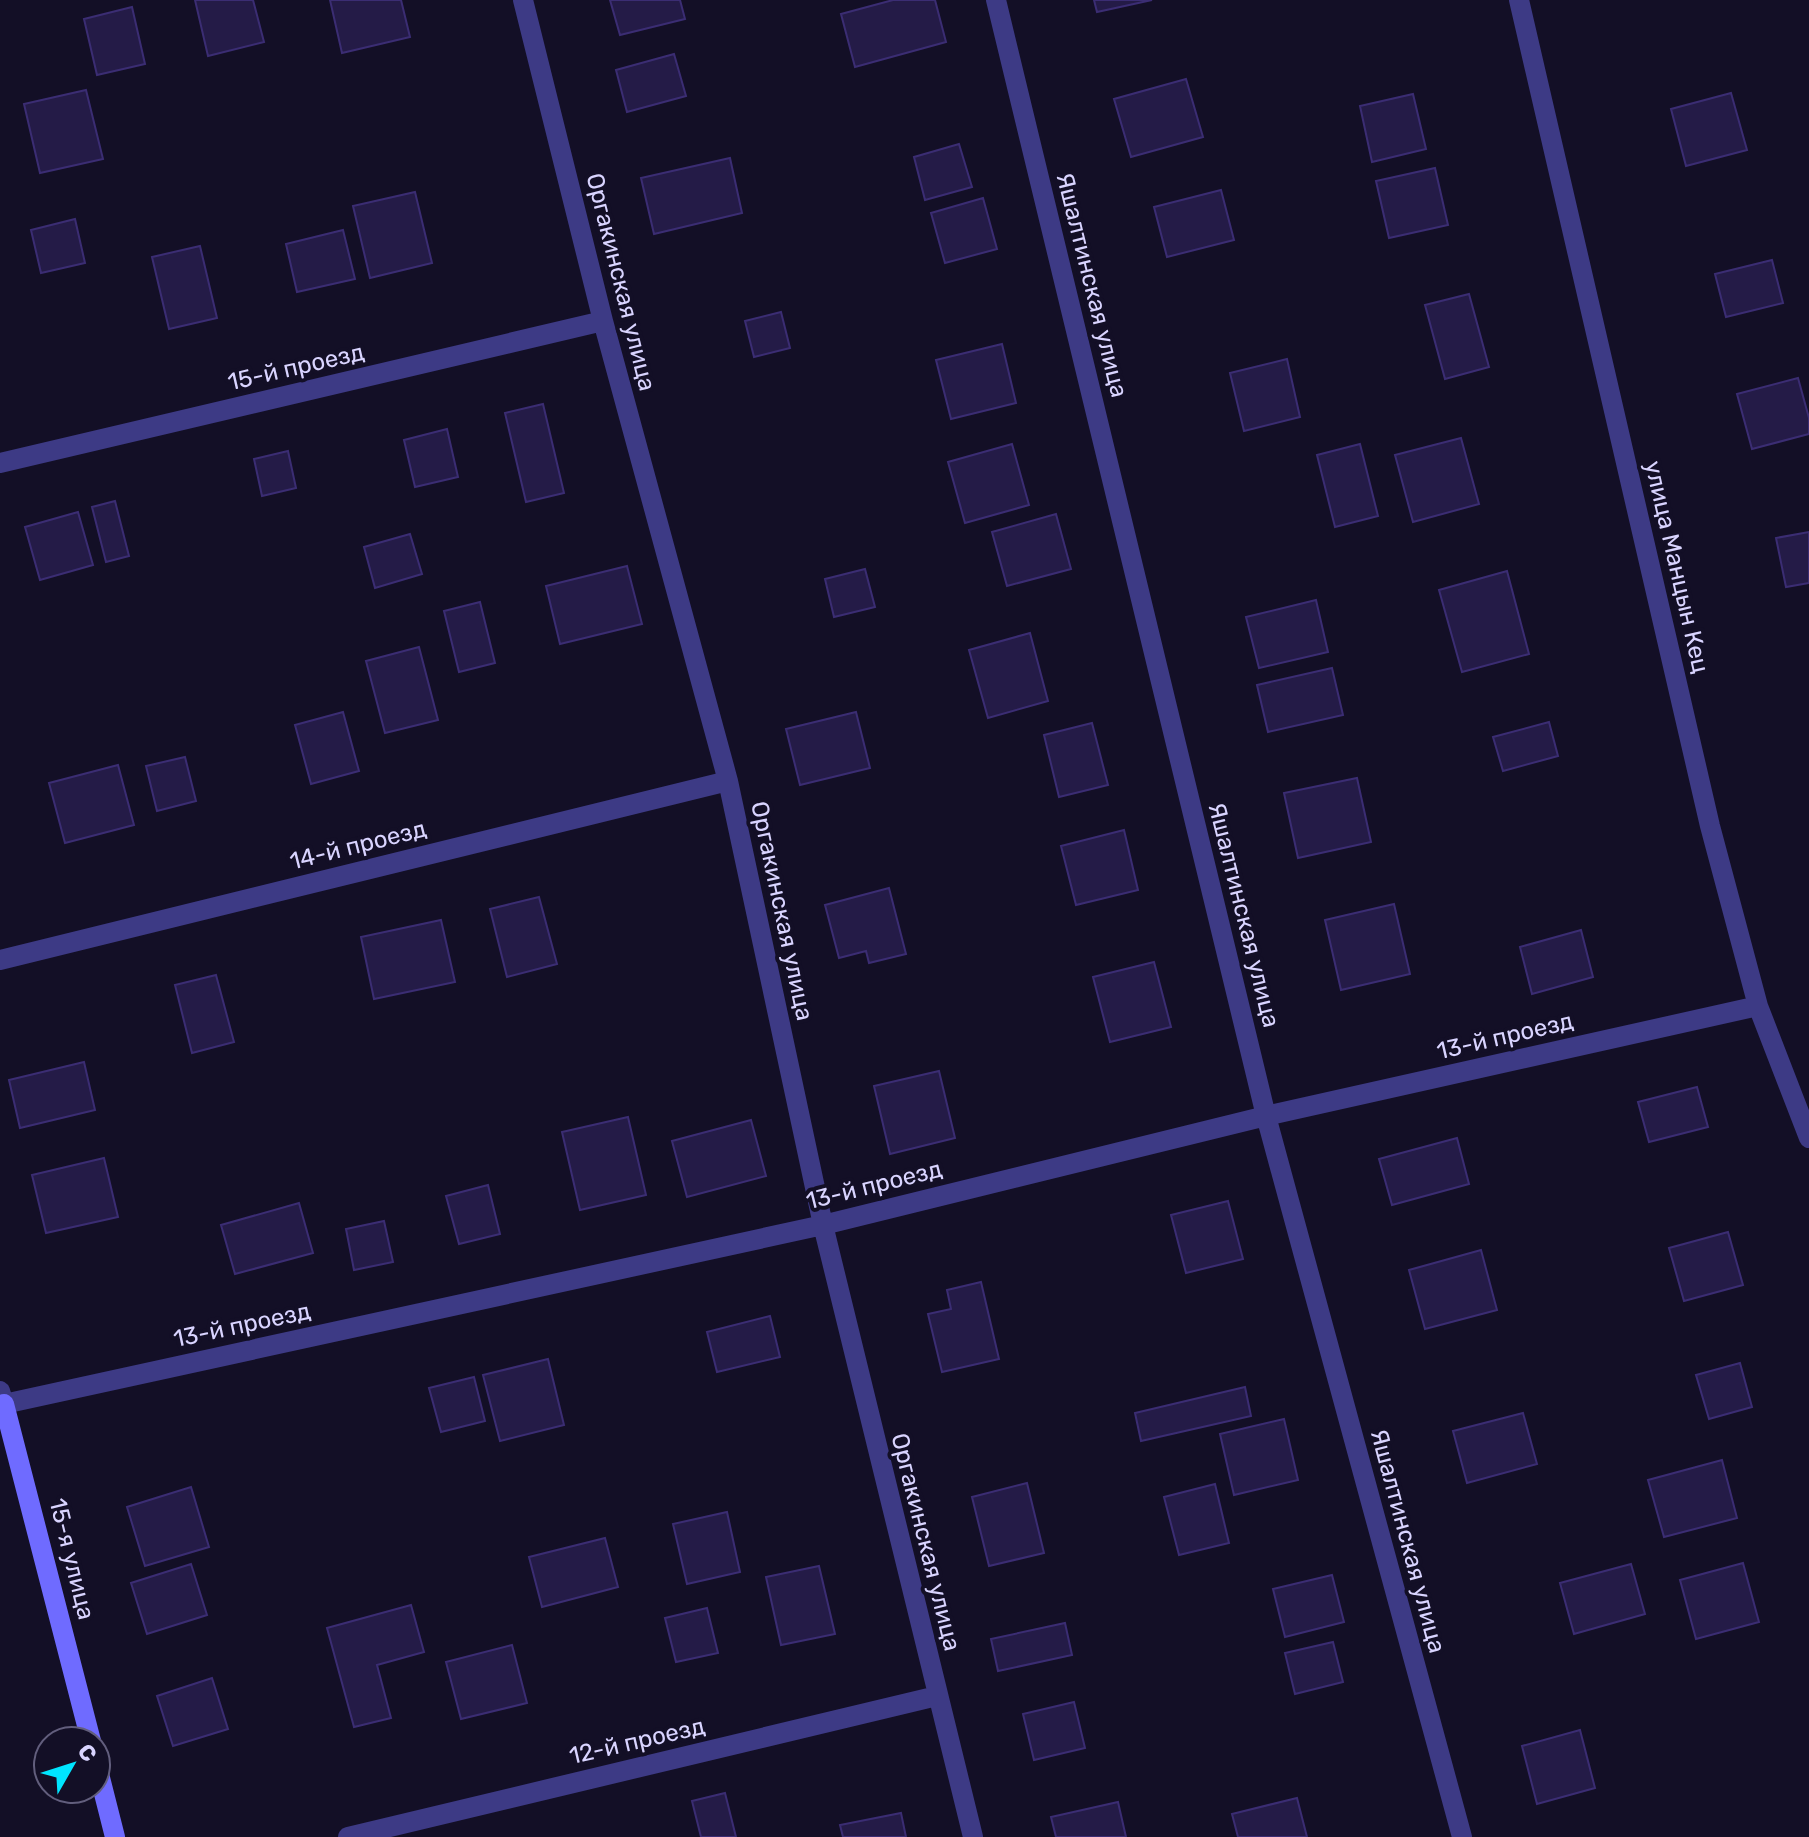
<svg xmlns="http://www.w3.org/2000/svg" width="1809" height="1837" viewBox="0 0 1809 1837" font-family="Rubik,sans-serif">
<rect width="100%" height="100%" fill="#130f26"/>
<path fill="#241b47" stroke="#3b2d73" stroke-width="2" d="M 195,0 L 253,0 L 264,42 L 208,56 Z
M 330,0 L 401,0 L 410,37 L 342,53 Z
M 610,0 L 680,0 L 685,19 L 620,35 Z
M 893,0 L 935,0 L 946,42 L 855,67 L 841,14 Z
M 1094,0 L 1152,0 L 1097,12 Z
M 132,7 L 145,64 L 97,75 L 84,19 Z
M 674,54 L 686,96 L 627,112 L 616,70 Z
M 1186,79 L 1203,137 L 1131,157 L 1114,99 Z
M 86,90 L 103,159 L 40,173 L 24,104 Z
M 1731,93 L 1747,150 L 1686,166 L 1671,109 Z
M 1413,94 L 1426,149 L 1372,162 L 1360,106 Z
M 959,144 L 972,187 L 925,200 L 914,157 Z
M 730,158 L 742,213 L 654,234 L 641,178 Z
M 1435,168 L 1448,225 L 1389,238 L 1376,181 Z
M 1221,190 L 1234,240 L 1167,257 L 1154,207 Z
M 415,192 L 432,263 L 370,278 L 353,206 Z
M 983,198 L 997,249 L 945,263 L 931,213 Z
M 75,219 L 85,263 L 41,273 L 31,230 Z
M 343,230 L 355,279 L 297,292 L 286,244 Z
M 200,246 L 217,318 L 169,329 L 152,257 Z
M 1772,260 L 1783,303 L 1726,317 L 1715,274 Z
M 1469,294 L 1489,367 L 1445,379 L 1425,305 Z
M 781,312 L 790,348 L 754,357 L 745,321 Z
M 1002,344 L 1016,403 L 951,419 L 936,360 Z
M 1287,359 L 1300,417 L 1244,431 L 1230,373 Z
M 1798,378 L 1809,418 L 1809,434 L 1752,449 L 1737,394 Z
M 543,404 L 564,493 L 526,502 L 505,413 Z
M 447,429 L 458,477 L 415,487 L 404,440 Z
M 1461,438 L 1479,504 L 1413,522 L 1395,455 Z
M 1012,444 L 1029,505 L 965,523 L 948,462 Z
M 1360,444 L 1378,516 L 1335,527 L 1317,455 Z
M 288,451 L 296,488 L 262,496 L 254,459 Z
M 115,501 L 129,556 L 106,562 L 92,507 Z
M 78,512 L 93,565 L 40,580 L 25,527 Z
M 1056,514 L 1071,569 L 1007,586 L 992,532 Z
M 1809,532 L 1809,583 L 1786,587 L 1776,538 Z
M 410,534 L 422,574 L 375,588 L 364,547 Z
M 627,566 L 642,624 L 560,644 L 546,586 Z
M 865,569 L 875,607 L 834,617 L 825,579 Z
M 1507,571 L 1529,654 L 1462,672 L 1439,590 Z
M 1316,600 L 1328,652 L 1259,668 L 1246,617 Z
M 480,602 L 495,663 L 459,672 L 444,611 Z
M 1030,633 L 1048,701 L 988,718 L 969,650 Z
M 419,647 L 438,720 L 385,733 L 366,661 Z
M 1332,668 L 1343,715 L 1268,732 L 1257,685 Z
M 343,712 L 359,771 L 311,784 L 295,725 Z
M 856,712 L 870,768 L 800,785 L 786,729 Z
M 1549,722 L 1558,756 L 1503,771 L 1493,737 Z
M 1092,723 L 1108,785 L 1059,797 L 1044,735 Z
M 185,757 L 196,801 L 157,811 L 146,766 Z
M 118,765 L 134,825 L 65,843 L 49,783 Z
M 1357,778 L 1371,842 L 1298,858 L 1284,793 Z
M 1124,830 L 1138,890 L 1076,905 L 1061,846 Z
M 889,888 L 906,954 L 869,963 L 866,951 L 839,958 L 825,905 Z
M 539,897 L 557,964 L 507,977 L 490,909 Z
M 1394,904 L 1410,974 L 1341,990 L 1325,920 Z
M 441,920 L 455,982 L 374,999 L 361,937 Z
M 1581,930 L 1593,977 L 1532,994 L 1520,947 Z
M 1154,962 L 1171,1027 L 1110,1042 L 1093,977 Z
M 216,975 L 234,1042 L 192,1053 L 175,985 Z
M 84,1062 L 95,1110 L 20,1128 L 9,1080 Z
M 939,1071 L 955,1138 L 890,1154 L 874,1086 Z
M 1697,1087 L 1708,1127 L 1649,1142 L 1638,1102 Z
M 628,1117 L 646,1195 L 580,1210 L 562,1132 Z
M 751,1120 L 766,1176 L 687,1197 L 672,1141 Z
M 1457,1138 L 1469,1184 L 1392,1205 L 1379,1159 Z
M 104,1158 L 118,1217 L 46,1233 L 32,1175 Z
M 488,1185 L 500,1234 L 459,1244 L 446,1196 Z
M 1228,1201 L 1243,1259 L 1186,1273 L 1171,1215 Z
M 299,1203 L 313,1253 L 235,1274 L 221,1225 Z
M 384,1221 L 393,1262 L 354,1270 L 346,1229 Z
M 1728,1232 L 1743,1285 L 1684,1301 L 1669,1248 Z
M 1481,1250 L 1497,1310 L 1425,1329 L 1409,1270 Z
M 981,1282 L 999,1359 L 942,1372 L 928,1314 L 951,1309 L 947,1290 Z
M 770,1316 L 780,1357 L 717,1372 L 707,1332 Z
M 548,1359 L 564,1425 L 500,1441 L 483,1375 Z
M 1740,1363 L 1752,1407 L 1709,1419 L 1696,1375 Z
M 474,1377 L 485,1421 L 441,1432 L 429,1388 Z
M 1245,1387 L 1251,1416 L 1141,1441 L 1135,1413 Z
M 1523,1413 L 1537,1464 L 1467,1483 L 1453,1431 Z
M 1284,1419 L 1298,1480 L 1234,1495 L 1220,1434 Z
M 1722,1460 L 1737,1518 L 1664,1537 L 1648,1480 Z
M 1027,1483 L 1044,1553 L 989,1566 L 972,1497 Z
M 1215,1484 L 1229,1543 L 1179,1555 L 1164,1497 Z
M 191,1487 L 209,1547 L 145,1566 L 127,1507 Z
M 727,1512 L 740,1572 L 687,1584 L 673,1524 Z
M 605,1538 L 618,1587 L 542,1607 L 529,1557 Z
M 1743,1563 L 1759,1622 L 1696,1639 L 1680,1580 Z
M 191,1564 L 207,1615 L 147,1634 L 131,1583 Z
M 1631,1564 L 1645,1614 L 1574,1634 L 1560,1583 Z
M 819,1566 L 835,1634 L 781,1645 L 766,1577 Z
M 1332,1575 L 1344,1622 L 1285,1637 L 1273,1589 Z
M 411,1605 L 424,1652 L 377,1665 L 391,1718 L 354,1727 L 327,1628 Z
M 707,1608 L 718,1653 L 676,1662 L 665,1618 Z
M 1065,1623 L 1072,1655 L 998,1671 L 991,1639 Z
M 1333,1642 L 1343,1682 L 1295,1694 L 1285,1653 Z
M 512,1645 L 527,1703 L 461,1719 L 446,1662 Z
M 212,1678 L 228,1729 L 173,1746 L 157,1696 Z
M 1074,1702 L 1085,1748 L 1034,1760 L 1023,1714 Z
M 1580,1730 L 1595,1788 L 1537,1804 L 1522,1746 Z
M 725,1793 L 736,1837 L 701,1837 L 692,1801 Z
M 1297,1798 L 1307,1837 L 1238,1837 L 1232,1814 Z
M 1118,1802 L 1126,1837 L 1056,1837 L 1051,1817 Z
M 901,1813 L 906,1837 L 843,1837 L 840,1825 Z"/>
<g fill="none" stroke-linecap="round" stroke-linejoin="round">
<path stroke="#3d3a85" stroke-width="20" d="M 523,0 L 603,321 L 728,781 L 823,1225 L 973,1837
M 996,0 L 1266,1116 L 1462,1837
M 1519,0 L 1710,826 L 1758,1006 L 1809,1138
M 0,463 L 603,321
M 0,960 L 728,781
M 0,1391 L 4,1404 L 823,1225 L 1266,1116 L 1758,1006
M 348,1837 L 937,1696"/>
<path stroke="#6f6bff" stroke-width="20" d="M 0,1405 L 4,1404 L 91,1741
M 96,1762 L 115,1837"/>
</g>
<g text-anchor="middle" stroke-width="8" stroke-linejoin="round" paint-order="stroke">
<g font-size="24" fill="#d9d4ff" stroke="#130f26">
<text transform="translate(621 282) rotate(76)" y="8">Оргакинская улица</text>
<text transform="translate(1092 285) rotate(76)" y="8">Яшалтинская улица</text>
<text transform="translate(296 367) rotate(-13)" y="8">15-й проезд</text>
<text transform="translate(1677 567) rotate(77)" y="8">улица Манцын Кец</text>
<text transform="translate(358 845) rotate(-14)" y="8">14-й проезд</text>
<text transform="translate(782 911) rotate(78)" y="8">Оргакинская улица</text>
<text transform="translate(1244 915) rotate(76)" y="8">Яшалтинская улица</text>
<text transform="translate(1505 1036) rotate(-13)" y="8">13-й проезд</text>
<text transform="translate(874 1185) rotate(-14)" y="8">13-й проезд</text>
<text transform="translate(242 1325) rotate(-12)" y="8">13-й проезд</text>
<text transform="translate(1408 1541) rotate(75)" y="8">Яшалтинская улица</text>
<text transform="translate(926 1542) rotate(76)" y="8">Оргакинская улица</text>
<text transform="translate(72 1559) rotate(76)" y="8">15-я улица</text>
<text transform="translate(637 1741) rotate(-13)" y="8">12-й проезд</text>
</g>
</g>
<g transform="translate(72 1765) rotate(51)"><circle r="38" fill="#130f26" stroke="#625e7d" stroke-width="2"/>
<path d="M0-6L14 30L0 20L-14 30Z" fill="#00e5ff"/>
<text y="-12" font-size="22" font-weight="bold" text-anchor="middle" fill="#d9d4ff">С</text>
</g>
</svg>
